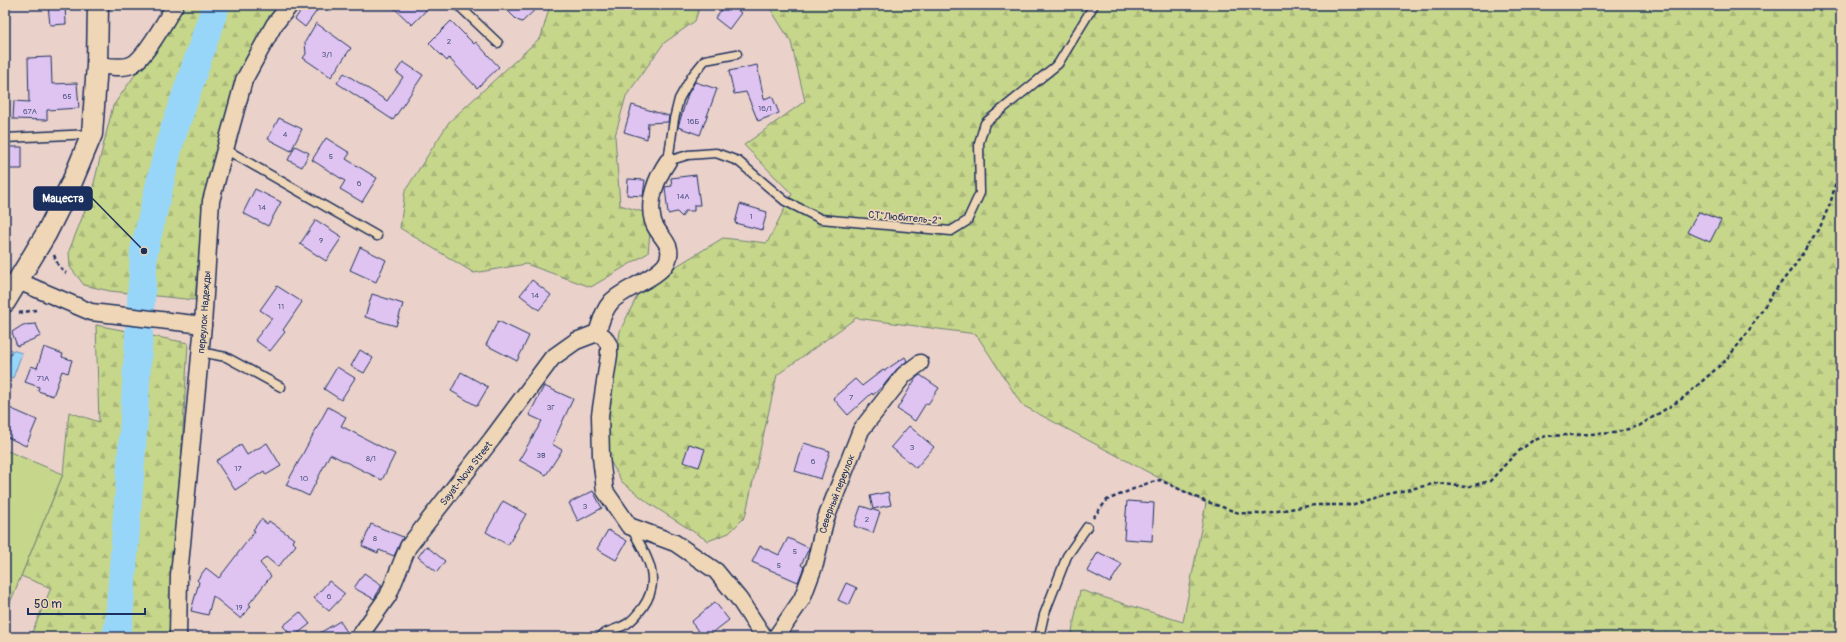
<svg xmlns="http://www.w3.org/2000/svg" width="1846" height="642" viewBox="0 0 1846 642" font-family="Pangolin,sans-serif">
<defs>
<pattern id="forest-firs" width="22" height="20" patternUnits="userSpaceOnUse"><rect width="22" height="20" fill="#c6d68a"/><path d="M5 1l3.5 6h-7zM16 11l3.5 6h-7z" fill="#aab87a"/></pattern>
</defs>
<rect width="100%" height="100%" fill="#ead1c9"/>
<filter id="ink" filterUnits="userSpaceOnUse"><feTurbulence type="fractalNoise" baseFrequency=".025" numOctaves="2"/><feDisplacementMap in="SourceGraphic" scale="8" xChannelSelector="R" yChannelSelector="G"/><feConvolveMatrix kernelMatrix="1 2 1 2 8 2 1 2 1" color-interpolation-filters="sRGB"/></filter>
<g filter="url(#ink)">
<path fill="url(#forest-firs)" stroke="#708274" d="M 184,5 L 277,5 L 234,87 L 203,202 L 195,300 L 110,291 L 84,285 L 70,267 L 69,251 L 91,195 L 113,106 Z
M 550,5 L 700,5 L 695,21 L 664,43 L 626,96 L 615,136 L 620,205 L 643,212 L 650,232 L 648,253 L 591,287 L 526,264 L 474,273 L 400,228 L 405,191 L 449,122 L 541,37 Z
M 768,5 L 1841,5 L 1841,637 L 1071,637 L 1080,590 L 1183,622 L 1206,503 L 1022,405 L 976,334 L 856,318 L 777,375 L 745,517 L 729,533 L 708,541 L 650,504 L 622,482 L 608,457 L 609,412 L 620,331 L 638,294 L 670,270 L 723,238 L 767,243 L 792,194 L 744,145 L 805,101 L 791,42 Z
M 96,325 L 188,343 L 171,637 L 30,637 L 51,588 L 21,576 L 63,474 L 69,412 L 99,422 Z"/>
<path fill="#c6d68a" stroke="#708274" d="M 5,450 L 63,474 L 5,615 Z"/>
<path fill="#98d6f9" stroke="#6693bb" d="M 12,350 L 22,353 L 13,378 L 5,375 Z"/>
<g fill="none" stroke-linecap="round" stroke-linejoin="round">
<path stroke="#98d6f9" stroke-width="28" d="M 116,637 L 119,620 L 132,450 L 144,251 L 169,145 L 216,5"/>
</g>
<path fill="#dfc4f2" stroke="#1b2f5e" d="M 48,5 L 65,5 L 66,24 L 50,25 Z
M 305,5 L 321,5 L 305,27 L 295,19 Z
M 391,5 L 431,5 L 412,25 Z
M 502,5 L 540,5 L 522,22 L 517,20 Z
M 725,5 L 731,5 L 741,13 L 729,29 L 715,18 Z
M 451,21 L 474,44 L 476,42 L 499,67 L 477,88 L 449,58 L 447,61 L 429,43 Z
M 316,23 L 351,48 L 331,77 L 303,58 L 306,54 L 305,42 Z
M 51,57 L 52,84 L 77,83 L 79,108 L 47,110 L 47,120 L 13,119 L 14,101 L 29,102 L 28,58 Z
M 403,62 L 423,75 L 393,120 L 337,83 L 344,73 L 387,101 L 403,77 L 396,72 Z
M 757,65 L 764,99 L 772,96 L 779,113 L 758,121 L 746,92 L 734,94 L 729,71 Z
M 695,82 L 717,89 L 700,135 L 678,127 L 688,94 Z
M 632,105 L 669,116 L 668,122 L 648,123 L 647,139 L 624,132 Z
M 279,118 L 302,129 L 291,151 L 268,139 Z
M 326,138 L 350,153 L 346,159 L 377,178 L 362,202 L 340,189 L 345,181 L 312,160 Z
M 295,146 L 309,153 L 302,167 L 288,160 Z
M 5,147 L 22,147 L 22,169 L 5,169 Z
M 696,175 L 700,205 L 694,205 L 694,211 L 685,211 L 682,217 L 677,212 L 668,214 L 665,187 L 672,186 L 671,178 Z
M 628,179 L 645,180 L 643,196 L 627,195 Z
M 255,189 L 281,202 L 268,226 L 243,213 Z
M 740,204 L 767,212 L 762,230 L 735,223 Z
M 1699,212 L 1721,220 L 1710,242 L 1687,232 Z
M 316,220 L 342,237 L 326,261 L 300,244 Z
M 360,247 L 386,260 L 376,282 L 350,270 Z
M 532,280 L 551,295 L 539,310 L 520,295 Z
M 277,286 L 302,302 L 283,330 L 285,332 L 270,351 L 255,340 L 272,318 L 260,310 Z
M 372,294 L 403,304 L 396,326 L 365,317 Z
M 498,321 L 529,336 L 517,361 L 486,345 Z
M 36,324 L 41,336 L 17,346 L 12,332 L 23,325 Z
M 44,347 L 63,354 L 62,357 L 72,360 L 68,373 L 62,371 L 53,396 L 38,391 L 39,387 L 25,382 L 31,366 L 37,368 Z
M 360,350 L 373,358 L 364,373 L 351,366 Z
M 905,357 L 907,361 L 897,369 L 883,386 L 873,395 L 872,393 L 848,415 L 833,398 L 855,379 L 862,386 L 883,370 L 884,371 Z
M 337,367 L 355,378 L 341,400 L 324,389 Z
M 461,372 L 488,387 L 477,406 L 451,391 Z
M 920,375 L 939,388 L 928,404 L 926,403 L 915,421 L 897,409 L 916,378 Z
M 544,386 L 573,399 L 552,444 L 562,450 L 546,475 L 519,460 L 542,421 L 529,415 Z
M 5,406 L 37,420 L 26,446 L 5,436 Z
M 328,407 L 346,417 L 341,426 L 395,454 L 382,480 L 330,454 L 309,496 L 286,485 Z
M 909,426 L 934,447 L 916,468 L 891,447 Z
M 267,443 L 281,466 L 266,475 L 264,471 L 235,490 L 216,461 L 241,445 L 247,455 Z
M 804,443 L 830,451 L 821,479 L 795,471 Z
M 689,444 L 705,449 L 699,467 L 683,462 Z
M 593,491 L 602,508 L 578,521 L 569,503 Z
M 888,492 L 891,505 L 873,509 L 870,496 Z
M 503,501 L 526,514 L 508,545 L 486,532 Z
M 1127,501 L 1154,503 L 1152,541 L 1124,539 Z
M 861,506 L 880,512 L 873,533 L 854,526 Z
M 261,519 L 267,524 L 269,521 L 294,539 L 292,541 L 296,545 L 278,567 L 266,557 L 260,563 L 271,576 L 249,604 L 251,606 L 241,619 L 213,596 L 208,615 L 191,611 L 199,582 L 197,580 L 206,568 L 219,578 L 255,531 L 253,530 Z
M 371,524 L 403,537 L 394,556 L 379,550 L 378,553 L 362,546 Z
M 608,530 L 627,541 L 616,560 L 597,549 Z
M 788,538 L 809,548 L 801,565 L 804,567 L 798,582 L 752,562 L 760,546 L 779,555 Z
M 426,546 L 445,561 L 437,572 L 418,557 Z
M 1098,552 L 1122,564 L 1110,583 L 1087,571 Z
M 364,573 L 382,585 L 374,599 L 354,588 Z
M 329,581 L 345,594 L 329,611 L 314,598 Z
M 846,583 L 857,588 L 849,605 L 838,600 Z
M 715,602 L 729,620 L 707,637 L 703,637 L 691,622 Z
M 300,612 L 310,624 L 293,637 L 283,626 Z
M 340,621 L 350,637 L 313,637 Z"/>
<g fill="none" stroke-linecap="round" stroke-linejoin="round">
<g stroke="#1b2f5e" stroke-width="11">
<path id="service" d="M 458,5 L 498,43
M 737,54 L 705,60 L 692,76 L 679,99 L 674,119 L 668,161 L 688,155 L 716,153 L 738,161 L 785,201 L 821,219 L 951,231 L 967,221 L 980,193 L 979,143 L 985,123 L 1058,64 L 1094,5
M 5,138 L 91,134
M 225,149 L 377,236
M 200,352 L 226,357 L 281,387
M 603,634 C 611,630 621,628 628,623 C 634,619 639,612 643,607 C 663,579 646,554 631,528
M 1039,637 L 1044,615 L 1067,556 L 1087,527"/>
</g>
<g stroke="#1b2f5e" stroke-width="19">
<g id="minor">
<path d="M 97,65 C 108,66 121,69 131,65 C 144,60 167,18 175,5"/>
<path d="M 18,281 L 91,312 L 203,325"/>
<path d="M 597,333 C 601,322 603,311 611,302 C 622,289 659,278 667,262 C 676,244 657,236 653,221 C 647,201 657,177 668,161"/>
<path id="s1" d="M 178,637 L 179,575 L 203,325 L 211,201 L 244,80 L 274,25 L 290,5"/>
<path id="s2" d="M 359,637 L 388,596 L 408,547 L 492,439 L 552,358 L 576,341 L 597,333 L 604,337 L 609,345 L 609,355 L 600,415 L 601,457 L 605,491 L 629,526 L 675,543 L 716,571 L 739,599 L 764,637"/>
<path id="s3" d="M 776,637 L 802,599 L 815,564 L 825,521 L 861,430 L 904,375 L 920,363"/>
</g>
</g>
<g stroke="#1b2f5e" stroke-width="23">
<path id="tertiary" d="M 5,302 L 46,234 L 72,182 L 92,134 L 97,65 L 98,5"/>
</g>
<path stroke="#1b2f5e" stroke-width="2.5" stroke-dasharray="4 3" stroke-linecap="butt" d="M 54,255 L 58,265 L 66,273
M 19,313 L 36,310
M 5,324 L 10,319
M 1093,518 L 1107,500 L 1148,483 L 1160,480 L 1202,500 L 1239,513 L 1259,514 L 1315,505 L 1352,505 L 1370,498 L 1438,483 L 1466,487 L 1490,481 L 1514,455 L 1532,441 L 1546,436 L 1614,433 L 1639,426 L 1683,398 L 1725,361 L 1746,335 L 1773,293 L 1795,265 L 1821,225 L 1831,201 L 1841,162"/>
<use href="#service" stroke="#efd6b7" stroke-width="8"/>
<use href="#minor" stroke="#efd6b7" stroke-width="16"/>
<use href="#tertiary" stroke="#efd6b7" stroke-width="20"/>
</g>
</g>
<g text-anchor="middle" stroke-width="3.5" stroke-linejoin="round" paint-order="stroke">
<g font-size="8" fill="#4c5483">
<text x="449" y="44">2</text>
<text x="327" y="57">3/1</text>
<text x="67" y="99">65</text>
<text x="765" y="111">16/1</text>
<text x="30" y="114">67А</text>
<text x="693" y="124">16Б</text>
<text x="285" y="137">4</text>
<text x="331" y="159">5</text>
<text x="359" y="186">6</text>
<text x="683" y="199">14А</text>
<text x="262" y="210">14</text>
<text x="751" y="219">1</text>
<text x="321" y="243">9</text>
<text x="535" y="298">14</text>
<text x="281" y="309">11</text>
<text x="43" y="381">71А</text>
<text x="851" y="400">7</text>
<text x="551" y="410">3Г</text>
<text x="912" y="450">3</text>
<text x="541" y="458">3В</text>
<text x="371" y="461">8/1</text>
<text x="813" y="464">6</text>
<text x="238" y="471">17</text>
<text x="304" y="481">10</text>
<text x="585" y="509">3</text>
<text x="867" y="522">2</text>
<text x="375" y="541">8</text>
<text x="795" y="554">5</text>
<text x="779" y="568">5</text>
<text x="329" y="599">6</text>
<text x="239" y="610">19</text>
</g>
<g font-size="10" fill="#1b2f5e" stroke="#efd6b7">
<text transform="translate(905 217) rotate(5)" y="4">СТ"Любитель-2"</text>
<text dy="4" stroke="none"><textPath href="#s1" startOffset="326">переулок Надежды</textPath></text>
<text dy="4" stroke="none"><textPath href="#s2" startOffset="197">Sayat-Nova Street</textPath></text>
<text dy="4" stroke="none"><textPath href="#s3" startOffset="157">Северный переулок</textPath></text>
</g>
</g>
<path fill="none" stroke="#1b2f5e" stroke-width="1.5" d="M144 251L92 198"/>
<circle fill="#1b2f5e" stroke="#efd6b7" stroke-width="1.5" cx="144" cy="251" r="4"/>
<rect fill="#1b2f5e" stroke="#1b2f5e" stroke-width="1.5" x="34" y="187" width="58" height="23" rx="4"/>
<g font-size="11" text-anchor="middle" font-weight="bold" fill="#fff">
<text x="63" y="202">Мацеста</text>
</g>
<rect width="1846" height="642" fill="none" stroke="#efd6b7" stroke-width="20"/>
<rect x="10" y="10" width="1826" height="622" fill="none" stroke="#1b2f5e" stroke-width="1.5" filter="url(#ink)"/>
<path d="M28 608v6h117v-6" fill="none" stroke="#1b2f5e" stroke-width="2"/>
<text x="34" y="608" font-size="12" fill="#1b2f5e" stroke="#efd6b7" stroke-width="3" paint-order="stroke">50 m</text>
</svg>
